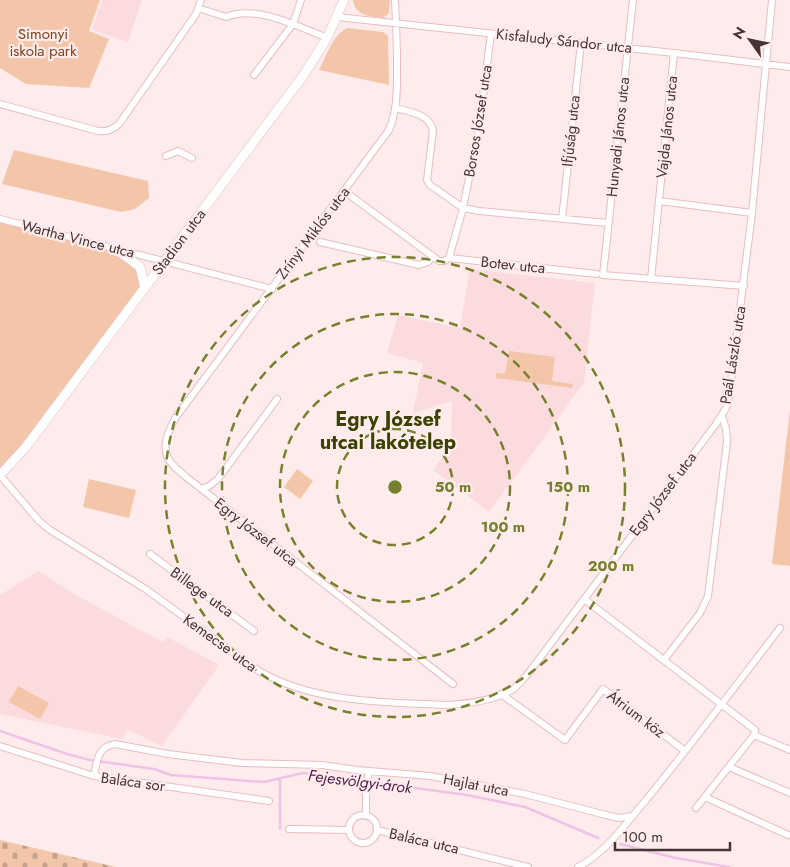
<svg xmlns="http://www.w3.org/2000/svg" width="790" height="867" viewBox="0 0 790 867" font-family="Jost,sans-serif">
<defs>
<pattern id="cemetery-stones" width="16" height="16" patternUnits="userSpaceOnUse" patternTransform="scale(1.25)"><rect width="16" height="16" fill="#f4c6a9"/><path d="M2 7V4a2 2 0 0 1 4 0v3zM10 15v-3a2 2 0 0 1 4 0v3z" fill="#c7a28a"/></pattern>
</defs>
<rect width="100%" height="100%" fill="#feeced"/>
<path fill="#fbdbdd" d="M 102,0 L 142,0 L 128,42 L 92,30 Z
M 470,269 L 595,283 L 584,383 L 489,512 L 433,470 L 451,445 L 452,401 L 413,413 L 423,363 L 387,353 L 398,315 L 460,328 Z
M 38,571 L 74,594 L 163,642 L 167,637 L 219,665 L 162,746 L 128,730 L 122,739 L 0,714 L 0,595 Z"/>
<path fill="#f4c6a9" d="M 0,0 L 100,0 L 89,31 L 109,39 L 89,88 L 26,84 L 0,68 Z
M 353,0 L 390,0 L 389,13 L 383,18 C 370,16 355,16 353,0 Z
M 347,28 L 383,32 L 388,36 L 389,85 L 319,70 C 327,55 332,36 347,28 Z
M 14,150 L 148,181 L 149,198 L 135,209 L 121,212 L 2,184 Z
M 0,219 L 116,249 L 140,267 L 145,288 L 0,475 Z
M 509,351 L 555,357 L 552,381 L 573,384 L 572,388 L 496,378 L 496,373 L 505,374 Z
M 790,410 L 790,566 L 772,564 Z
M 297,469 L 313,481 L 300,499 L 284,487 Z
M 89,479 L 136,490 L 129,518 L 83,507 Z
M 18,686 L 49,703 L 40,719 L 9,702 Z"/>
<path fill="url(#cemetery-stones)" d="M 0,840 L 116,867 L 0,867 Z"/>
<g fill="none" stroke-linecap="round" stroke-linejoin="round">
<path stroke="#efc3e6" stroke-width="2.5" d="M 0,731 L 67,754 L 90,760 L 154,769 L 171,775 L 264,782 L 303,773 L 467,795 L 525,807 L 598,838
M 280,778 L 280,829
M 620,844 L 676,858 L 729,867"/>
<g stroke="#e8bdc0" stroke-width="8">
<path id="street" d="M 395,0 C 396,21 397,42 397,64 C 397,87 398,108 389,130 L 176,417 C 170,428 162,443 167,456 C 169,464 180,471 186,477 L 453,684
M 633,0 L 603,275 L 744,286
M 198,8 L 226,17 C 255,4 300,27 327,38
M 337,17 L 674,53 L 790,67
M 254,75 L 293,24 L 301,0
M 0,104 L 98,131 C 107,132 112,130 119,124 L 196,14 L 201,0
M 396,108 C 410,112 430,114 433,131 L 427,180 L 430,185 L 463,208 L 479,211 L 608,223
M 166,156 L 178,151 L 192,158
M 344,191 L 439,261 L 444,261 L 449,258 L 597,274
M 659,201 L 752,213
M 0,219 L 272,289
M 562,219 L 581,43
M 320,242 L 419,265 L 428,262 L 433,256
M 449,258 L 463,208 L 479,128 L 491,33
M 651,279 L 674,53
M 0,475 L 39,521 L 50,530 L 144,588 L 259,671 C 315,703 382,702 445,705 C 467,704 493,701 512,690 C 518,686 522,680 527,675 L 716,424 L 726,408 L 729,397 L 752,213 L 772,0
M 201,489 L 209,486 L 218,479 L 277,399
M 150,554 L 254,631
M 584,599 L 755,730 L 754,735 L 696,808
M 664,660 L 700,613 L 708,596 L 727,442 L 726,429 L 722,416
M 501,694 L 565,740 L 603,689 L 685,751
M 754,735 L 790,750
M 0,746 L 94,776 L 269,801
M 729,767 L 790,793
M 94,776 C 97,761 97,747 115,744 L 168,754 L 242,763 L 322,765 L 357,770 L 430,776 L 525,794 L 606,815 L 618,818 L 632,816
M 705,797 L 788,835
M349 829a14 14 0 1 1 28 0a14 14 0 1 1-28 0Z
M 366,816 L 366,790 L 369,771
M 289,829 L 349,830
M 377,830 L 528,867
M 578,867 C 605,853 622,828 641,806 C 689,748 734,688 780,628"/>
</g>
<g stroke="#e8bdc0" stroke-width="10">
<path id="secondary" d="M 116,249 L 140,267 L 145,288
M 0,475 L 25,448 L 303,76 L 327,38 L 344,0"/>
</g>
<use href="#street" stroke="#fff" stroke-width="6"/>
<use href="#secondary" stroke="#fff" stroke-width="9"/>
</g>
<g fill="none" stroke="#77812d" stroke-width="2.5" stroke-dasharray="9 6">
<circle cx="395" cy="487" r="58"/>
<circle cx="395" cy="487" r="115"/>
<circle cx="395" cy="487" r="173"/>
<circle cx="395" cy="487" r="230"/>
</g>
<g text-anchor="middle" stroke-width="4.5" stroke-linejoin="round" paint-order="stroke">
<g font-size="15" fill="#7e4518" stroke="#feeced">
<text x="43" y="39">Simonyi<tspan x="43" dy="17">iskola park</tspan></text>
</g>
<g font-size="15" fill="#463536" stroke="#feeced">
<text transform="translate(564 41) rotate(6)" y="5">Kisfaludy Sándor utca</text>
<text transform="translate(478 121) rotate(-81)" y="5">Borsos József utca</text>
<text transform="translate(667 127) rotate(-84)" y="5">Vajda János utca</text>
<text transform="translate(571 131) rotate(-84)" y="5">Ifjúság utca</text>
<text transform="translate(618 137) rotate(-84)" y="5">Hunyadi János utca</text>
<text transform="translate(313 233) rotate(-53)" y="5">Zrínyi Miklós utca</text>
<text transform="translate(78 239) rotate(14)" y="5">Wartha Vince utca</text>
<text transform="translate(179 242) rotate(-53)" y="5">Stadion utca</text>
<text transform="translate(513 265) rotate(6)" y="5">Botev utca</text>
<text transform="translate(733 355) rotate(-81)" y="5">Paál László utca</text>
<text transform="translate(663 494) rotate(-53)" y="5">Egry József utca</text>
<text transform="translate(256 532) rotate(38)" y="5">Egry József utca</text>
<text transform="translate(202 592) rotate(36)" y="5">Billege utca</text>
<text transform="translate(220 643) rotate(36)" y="5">Kemecse utca</text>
<text transform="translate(636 714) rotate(37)" y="5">Átrium köz</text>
<text transform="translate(133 782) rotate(8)" y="5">Baláca sor</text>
<text transform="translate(476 785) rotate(11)" y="5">Hajlat utca</text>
<text transform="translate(424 841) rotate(13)" y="5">Baláca utca</text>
</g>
<g font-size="16" font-style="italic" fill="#55224e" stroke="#feeced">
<text transform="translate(360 781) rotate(7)" y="6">Fejesvölgyi-árok</text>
</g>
<g font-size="20" font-weight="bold" fill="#3c4203" stroke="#feeced">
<text x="388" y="426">Egry József<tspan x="388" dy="23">utcai lakótelep</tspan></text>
</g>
</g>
<circle cx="395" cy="487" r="8" fill="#77812d" stroke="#feeced" stroke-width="2.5"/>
<g font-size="15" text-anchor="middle" font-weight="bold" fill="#77812d" stroke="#feeced" stroke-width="4.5" stroke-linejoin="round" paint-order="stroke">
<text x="453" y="492">50 m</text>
<text x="568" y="492">150 m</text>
<text x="503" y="532">100 m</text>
<text x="611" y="571">200 m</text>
</g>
<g transform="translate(750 40) rotate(303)" stroke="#feeced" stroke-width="4" paint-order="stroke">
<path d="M0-4L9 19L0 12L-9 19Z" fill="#463536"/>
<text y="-8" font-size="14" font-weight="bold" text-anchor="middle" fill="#463536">N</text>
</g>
<path d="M615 842v8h115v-8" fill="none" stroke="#463536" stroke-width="2.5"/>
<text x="622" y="842" font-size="15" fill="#463536" stroke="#feeced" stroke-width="4" paint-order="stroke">100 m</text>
</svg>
